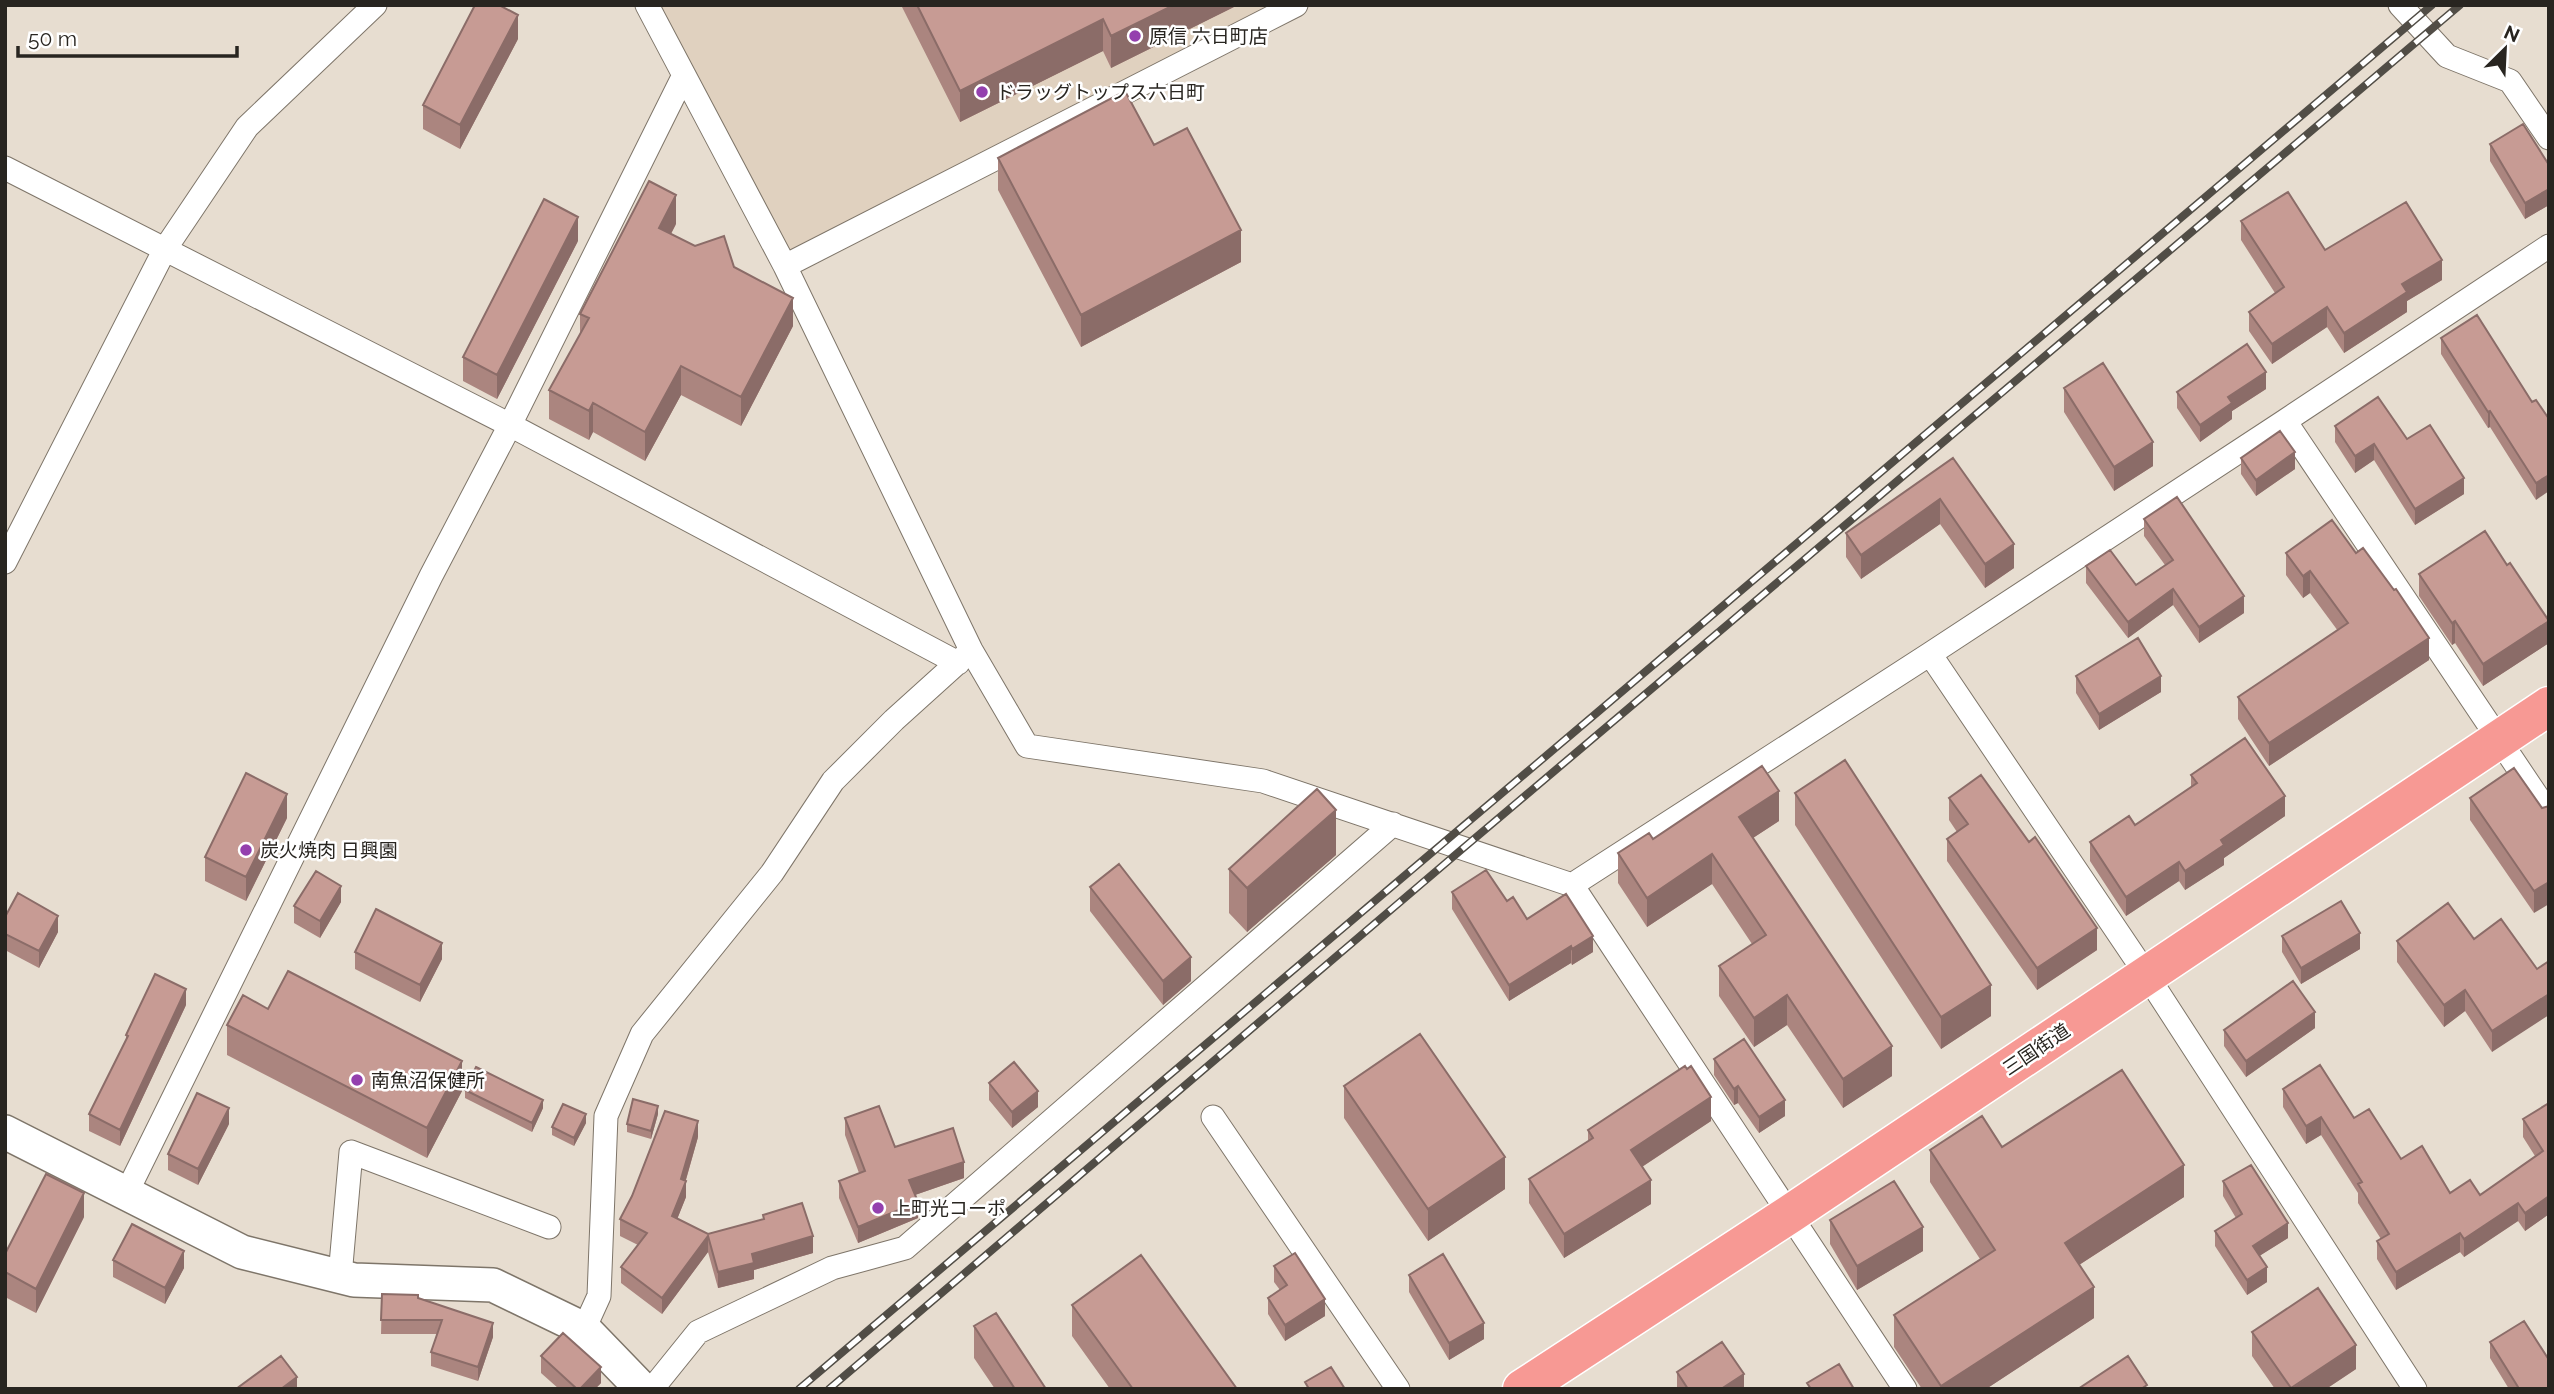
<svg xmlns="http://www.w3.org/2000/svg" width="2554" height="1394" viewBox="0 0 2554 1394" font-family="Raleway,'Noto Sans JP',sans-serif">
<rect width="100%" height="100%" fill="#e7ddd0"/>
<path fill="#e0d1bf" d="M 647,5 L 1296,5 L 785,266 Z"/>
<g fill="none" stroke-linecap="round" stroke-linejoin="round">
<g stroke="#7e7569" stroke-width="25">
<path id="street" d="M 647,5 L 785,266 L 971,650 L 1027,746 L 1263,781 L 1572,885 L 1905,1389
M 2400,5 L 2447,56 L 2510,81 L 2549,138
M 5,168 L 510,425 L 958,663
M 2549,246 L 2285,421 L 2549,814
M 785,266 L 1296,5
M 5,562 L 165,249 L 247,127 L 375,5
M 1930,654 L 2146,974 L 2415,1389
M 1572,885 L 1930,654 L 2285,421
M 1213,1117 L 1398,1389
M 126,1194 L 431,576 L 510,425 L 684,75
M 340,1276 L 351,1152 L 549,1227
M 584,1329 L 599,1296 L 606,1116 L 642,1034 L 772,873 L 833,781 L 894,720 L 966,655
M 652,1389 L 698,1332 L 832,1268 L 905,1248 L 1393,824"/>
</g>
<g stroke="#7e7569" stroke-width="36">
<path id="secondary" d="M 5,1132 L 242,1252 L 354,1280 L 493,1285 L 584,1329 L 642,1389"/>
</g>
<g stroke="#fff" stroke-width="41">
<path id="highway" d="M 1522,1389 L 1790,1214 L 2549,706"/>
</g>
<use href="#street" stroke="#fff" stroke-width="23"/>
<use href="#secondary" stroke="#fff" stroke-width="33"/>
<use href="#highway" stroke="#f79994" stroke-width="38"/>
<g stroke="#514d46" stroke-width="8">
<path id="rail" d="M 799,1389 L 2432,5
M 829,1389 L 1461,850 L 2460,5"/>
</g>
<use href="#rail" stroke="#fff" stroke-width="5" stroke-dasharray="16" stroke-linecap="butt"/>
</g>
<path fill="#ab857f" d="M 901,5 L 1238,5 L 1111,68 L 1103,51 L 960,122 Z
M 518,39 L 460,149 L 423,129 L 423,105 Z
M 2490,144 L 2549,165 L 2549,205 L 2525,219 L 2490,161 Z
M 1154,145 L 1241,262 L 1081,347 L 998,190 L 998,158 Z
M 2241,221 L 2325,250 L 2442,280 L 2407,301 L 2407,312 L 2344,353 L 2327,327 L 2272,364 L 2249,331 L 2249,312 L 2275,293 L 2241,240 Z
M 676,224 L 671,234 L 734,267 L 793,326 L 741,426 L 681,395 L 645,461 L 593,432 L 589,440 L 549,419 L 549,390 L 580,334 L 580,314 Z
M 578,241 L 497,399 L 463,381 L 463,357 Z
M 2441,338 L 2532,402 L 2536,400 L 2536,500 L 2490,427 L 2488,428 L 2441,354 Z
M 2064,388 L 2153,466 L 2114,491 L 2064,412 Z
M 2266,389 L 2232,411 L 2232,419 L 2200,442 L 2177,408 L 2177,392 Z
M 2335,426 L 2407,439 L 2464,494 L 2415,525 L 2374,460 L 2355,473 L 2335,442 Z
M 1953,458 L 2014,568 L 1985,588 L 1940,524 L 1861,579 L 1846,557 L 1846,533 Z
M 2241,458 L 2295,469 L 2256,496 L 2241,474 Z
M 2144,519 L 2244,613 L 2199,643 L 2173,605 L 2128,638 L 2086,583 L 2086,566 L 2136,585 L 2165,565 L 2144,536 Z
M 2286,553 L 2429,660 L 2269,766 L 2238,719 L 2238,697 L 2338,631 L 2310,593 L 2303,598 L 2286,575 Z
M 2507,565 L 2549,621 L 2549,643 L 2483,686 L 2455,643 L 2452,645 L 2419,596 L 2419,574 Z
M 2076,676 L 2161,692 L 2099,730 L 2076,693 Z
M 2191,775 L 2285,816 L 2224,858 L 2224,865 L 2185,890 L 2179,881 L 2126,916 L 2090,861 L 2090,842 L 2135,825 L 2191,787 Z
M 1795,793 L 1991,1016 L 1941,1049 L 1795,825 Z
M 1949,798 L 2097,950 L 2037,990 L 1947,861 L 1947,839 L 1957,832 L 1949,820 Z
M 2470,798 L 2542,808 L 2534,913 L 2470,820 Z
M 287,818 L 246,901 L 205,881 L 205,857 Z
M 1779,821 L 1753,838 L 1892,1076 L 1843,1108 L 1787,1025 L 1754,1047 L 1719,996 L 1719,966 L 1752,944 L 1712,884 L 1647,927 L 1618,883 L 1618,853 L 1653,839 Z
M 1336,855 L 1247,932 L 1229,913 L 1229,869 Z
M 1090,887 L 1191,981 L 1163,1005 L 1090,911 Z
M 1452,892 L 1507,901 L 1527,919 L 1593,952 L 1572,965 L 1571,963 L 1509,1001 L 1452,909 Z
M 341,902 L 320,938 L 294,923 L 294,906 Z
M 5,917 L 58,932 L 39,968 L 5,950 Z
M 2282,936 L 2360,949 L 2301,984 L 2282,952 Z
M 2474,939 L 2537,969 L 2492,1052 L 2465,1011 L 2444,1027 L 2397,962 L 2397,941 Z
M 355,952 L 442,959 L 420,1002 L 355,969 Z
M 186,1005 L 120,1146 L 89,1131 L 89,1114 L 126,1040 L 126,1035 Z
M 268,1009 L 462,1091 L 427,1158 L 227,1055 L 227,1025 Z
M 2315,1028 L 2246,1077 L 2224,1046 L 2224,1030 Z
M 1714,1059 L 1785,1116 L 1759,1133 L 1738,1103 L 1734,1105 L 1714,1075 Z
M 989,1083 L 1038,1107 L 1012,1128 L 989,1100 Z
M 1344,1086 L 1505,1189 L 1428,1241 L 1344,1118 Z
M 2283,1089 L 2354,1118 L 2401,1159 L 2450,1193 L 2480,1195 L 2535,1156 L 2523,1137 L 2523,1119 L 2549,1103 L 2549,1214 L 2525,1231 L 2518,1221 L 2464,1257 L 2460,1252 L 2396,1290 L 2377,1259 L 2377,1241 L 2381,1239 L 2358,1203 L 2358,1193 L 2321,1135 L 2306,1144 L 2283,1107 Z
M 465,1090 L 543,1108 L 532,1132 L 465,1098 Z
M 658,1114 L 651,1139 L 627,1132 L 627,1124 Z
M 845,1118 L 895,1147 L 964,1178 L 915,1195 L 918,1218 L 858,1243 L 839,1198 L 839,1181 L 859,1173 L 845,1135 Z
M 1711,1121 L 1642,1167 L 1651,1204 L 1564,1258 L 1529,1203 L 1529,1179 L 1588,1142 L 1588,1130 Z
M 586,1123 L 574,1146 L 552,1135 L 552,1127 Z
M 229,1124 L 198,1185 L 168,1170 L 168,1154 Z
M 698,1137 L 686,1180 L 686,1197 L 677,1219 L 708,1234 L 763,1219 L 763,1215 L 813,1253 L 754,1270 L 754,1279 L 718,1288 L 708,1252 L 662,1314 L 621,1283 L 621,1267 L 638,1245 L 620,1236 L 620,1219 Z
M 2002,1147 L 2184,1197 L 2079,1265 L 2094,1318 L 1986,1389 L 1922,1389 L 1894,1347 L 1894,1315 L 1980,1259 L 1930,1182 L 1930,1150 Z
M 2223,1181 L 2288,1238 L 2259,1256 L 2267,1282 L 2247,1295 L 2215,1246 L 2215,1231 L 2236,1218 L 2223,1196 Z
M 84,1217 L 36,1313 L 5,1297 L 5,1254 Z
M 1830,1220 L 1923,1251 L 1857,1290 L 1830,1244 Z
M 113,1260 L 184,1268 L 165,1304 L 113,1277 Z
M 1274,1266 L 1325,1316 L 1285,1341 L 1268,1314 L 1268,1298 L 1280,1290 L 1274,1282 Z
M 1409,1275 L 1484,1339 L 1449,1360 L 1409,1292 Z
M 382,1294 L 418,1298 L 493,1337 L 478,1381 L 431,1366 L 431,1352 L 437,1334 L 381,1334 Z
M 1072,1305 L 1237,1389 L 1110,1389 L 1072,1336 Z
M 974,1326 L 1046,1389 L 995,1389 L 974,1358 Z
M 2252,1332 L 2356,1369 L 2326,1389 L 2275,1389 L 2252,1356 Z
M 2490,1342 L 2549,1389 L 2509,1389 L 2490,1358 Z
M 541,1356 L 601,1383 L 595,1389 L 559,1389 L 541,1373 Z
M 1677,1372 L 1744,1389 L 1677,1389 Z"/>
<path fill="#8b6c68" d="M 1174,5 L 1238,5 L 1111,68 L 1111,36 Z
M 518,15 L 518,39 L 460,149 L 460,125 Z
M 1103,19 L 1103,51 L 960,122 L 960,91 Z
M 2549,189 L 2549,205 L 2525,219 L 2525,203 Z
M 676,195 L 676,224 L 659,256 L 659,228 Z
M 578,217 L 578,241 L 497,399 L 497,375 Z
M 1241,230 L 1241,262 L 1081,347 L 1081,315 Z
M 2442,260 L 2442,280 L 2407,301 L 2407,312 L 2344,353 L 2344,333 L 2402,284 Z
M 793,298 L 793,326 L 741,426 L 741,397 Z
M 2327,307 L 2327,327 L 2272,364 L 2272,344 Z
M 681,366 L 681,395 L 645,461 L 645,432 Z
M 2266,372 L 2266,389 L 2232,411 L 2232,419 L 2200,442 L 2200,425 L 2228,397 Z
M 593,403 L 593,432 L 589,440 L 589,411 Z
M 2490,411 L 2490,427 L 2488,428 L 2488,412 Z
M 2153,442 L 2153,466 L 2114,491 L 2114,467 Z
M 2374,444 L 2374,460 L 2355,473 L 2355,456 Z
M 2295,452 L 2295,469 L 2256,496 L 2256,480 Z
M 2549,475 L 2549,491 L 2536,500 L 2536,483 Z
M 2464,478 L 2464,494 L 2415,525 L 2415,509 Z
M 1940,499 L 1940,524 L 1861,579 L 1861,555 Z
M 2014,544 L 2014,568 L 1985,588 L 1985,564 Z
M 2310,571 L 2310,593 L 2303,598 L 2303,576 Z
M 2173,589 L 2173,605 L 2128,638 L 2128,622 Z
M 2244,596 L 2244,613 L 2199,643 L 2199,627 Z
M 2455,621 L 2455,643 L 2452,645 L 2452,623 Z
M 2549,621 L 2549,643 L 2483,686 L 2483,664 Z
M 2429,638 L 2429,660 L 2269,766 L 2269,743 Z
M 2161,676 L 2161,692 L 2099,730 L 2099,714 Z
M 1779,791 L 1779,821 L 1739,847 L 1739,817 Z
M 287,794 L 287,818 L 246,901 L 246,877 Z
M 2285,796 L 2285,816 L 2224,858 L 2224,865 L 2185,890 L 2185,871 L 2221,840 Z
M 1336,810 L 1336,855 L 1247,932 L 1247,888 Z
M 1712,854 L 1712,884 L 1647,927 L 1647,898 Z
M 2179,862 L 2179,881 L 2126,916 L 2126,897 Z
M 2549,882 L 2549,904 L 2534,913 L 2534,891 Z
M 341,886 L 341,902 L 320,938 L 320,921 Z
M 58,916 L 58,932 L 39,968 L 39,951 Z
M 2097,928 L 2097,950 L 2037,990 L 2037,968 Z
M 2360,933 L 2360,949 L 2301,984 L 2301,968 Z
M 1593,936 L 1593,952 L 1572,965 L 1572,949 Z
M 442,943 L 442,959 L 420,1002 L 420,985 Z
M 1571,946 L 1571,963 L 1509,1001 L 1509,985 Z
M 1191,957 L 1191,981 L 1163,1005 L 1163,981 Z
M 1991,985 L 1991,1016 L 1941,1049 L 1941,1017 Z
M 186,989 L 186,1005 L 120,1146 L 120,1130 Z
M 2465,990 L 2465,1011 L 2444,1027 L 2444,1005 Z
M 2549,994 L 2549,1015 L 2492,1052 L 2492,1031 Z
M 1787,995 L 1787,1025 L 1754,1047 L 1754,1018 Z
M 2315,1012 L 2315,1028 L 2246,1077 L 2246,1061 Z
M 1892,1046 L 1892,1076 L 1843,1108 L 1843,1079 Z
M 462,1061 L 462,1091 L 427,1158 L 427,1128 Z
M 1738,1086 L 1738,1103 L 1734,1105 L 1734,1089 Z
M 1038,1091 L 1038,1107 L 1012,1128 L 1012,1112 Z
M 1711,1097 L 1711,1121 L 1631,1174 L 1631,1150 Z
M 543,1100 L 543,1108 L 532,1132 L 532,1123 Z
M 1785,1100 L 1785,1116 L 1759,1133 L 1759,1117 Z
M 658,1106 L 658,1114 L 651,1139 L 651,1131 Z
M 229,1108 L 229,1124 L 198,1185 L 198,1169 Z
M 586,1114 L 586,1123 L 574,1146 L 574,1138 Z
M 2321,1117 L 2321,1135 L 2306,1144 L 2306,1126 Z
M 698,1121 L 698,1137 L 684,1186 L 686,1181 L 686,1197 L 672,1232 L 672,1216 L 681,1179 Z
M 1505,1157 L 1505,1189 L 1428,1241 L 1428,1209 Z
M 964,1162 L 964,1178 L 909,1197 L 909,1180 Z
M 2184,1165 L 2184,1197 L 2065,1274 L 2065,1243 Z
M 1651,1180 L 1651,1204 L 1564,1258 L 1564,1234 Z
M 84,1193 L 84,1217 L 36,1313 L 36,1289 Z
M 2549,1196 L 2549,1214 L 2525,1231 L 2525,1213 Z
M 918,1202 L 918,1218 L 858,1243 L 858,1227 Z
M 2518,1203 L 2518,1221 L 2464,1257 L 2464,1239 Z
M 2288,1223 L 2288,1238 L 2253,1260 L 2253,1246 Z
M 1923,1227 L 1923,1251 L 1857,1290 L 1857,1266 Z
M 2460,1233 L 2460,1252 L 2396,1290 L 2396,1272 Z
M 708,1236 L 708,1252 L 662,1314 L 662,1298 Z
M 813,1236 L 813,1253 L 754,1270 L 754,1279 L 718,1288 L 718,1272 L 752,1254 Z
M 184,1251 L 184,1268 L 165,1304 L 165,1288 Z
M 2267,1267 L 2267,1282 L 2247,1295 L 2247,1280 Z
M 2094,1287 L 2094,1318 L 1986,1389 L 1941,1389 L 1941,1386 Z
M 1325,1299 L 1325,1316 L 1285,1341 L 1285,1325 Z
M 493,1323 L 493,1337 L 478,1381 L 478,1367 Z
M 1484,1323 L 1484,1339 L 1449,1360 L 1449,1343 Z
M 2356,1345 L 2356,1369 L 2326,1389 L 2291,1389 Z
M 601,1367 L 601,1383 L 595,1389 L 580,1389 Z
M 1744,1374 L 1744,1389 L 1721,1389 Z
M 297,1377 L 297,1389 L 281,1389 Z"/>
<path fill="#c79b94" stroke="#8b6c68" stroke-width="2" d="M 475,5 L 499,5 L 518,15 L 460,125 L 423,105 Z
M 917,5 L 1174,5 L 1111,36 L 1103,19 L 960,91 Z
M 1125,91 L 1154,145 L 1187,128 L 1241,230 L 1081,315 L 998,158 Z
M 2523,124 L 2549,165 L 2549,189 L 2525,203 L 2490,144 Z
M 649,181 L 676,195 L 659,228 L 695,246 L 724,236 L 734,267 L 793,298 L 741,397 L 681,366 L 645,432 L 593,403 L 589,411 L 549,390 L 589,318 L 580,314 Z
M 2288,192 L 2325,250 L 2406,202 L 2442,260 L 2402,284 L 2407,292 L 2344,333 L 2327,307 L 2272,344 L 2249,312 L 2284,287 L 2241,221 Z
M 544,199 L 578,217 L 497,375 L 463,357 Z
M 2477,315 L 2532,402 L 2536,400 L 2549,419 L 2549,475 L 2536,483 L 2490,411 L 2488,412 L 2441,338 Z
M 2247,344 L 2266,372 L 2228,397 L 2232,403 L 2200,425 L 2177,392 Z
M 2103,363 L 2153,442 L 2114,467 L 2064,388 Z
M 2378,397 L 2407,439 L 2430,425 L 2464,478 L 2415,509 L 2374,444 L 2355,456 L 2335,426 Z
M 2280,431 L 2295,452 L 2256,480 L 2241,458 Z
M 1953,458 L 2014,544 L 1985,564 L 1940,499 L 1861,555 L 1846,533 Z
M 2177,497 L 2244,596 L 2199,627 L 2173,589 L 2128,622 L 2086,566 L 2110,550 L 2136,585 L 2173,560 L 2144,519 Z
M 2332,520 L 2356,553 L 2363,548 L 2394,590 L 2396,589 L 2429,638 L 2269,743 L 2238,697 L 2348,623 L 2310,571 L 2303,576 L 2286,553 Z
M 2485,531 L 2507,565 L 2510,563 L 2549,621 L 2483,664 L 2455,621 L 2452,623 L 2419,574 Z
M 2138,638 L 2161,676 L 2099,714 L 2076,676 Z
M 2245,738 L 2285,796 L 2221,840 L 2224,845 L 2185,871 L 2179,862 L 2126,897 L 2090,842 L 2129,816 L 2135,825 L 2197,783 L 2191,775 Z
M 1845,760 L 1991,985 L 1941,1017 L 1795,793 Z
M 1762,766 L 1779,791 L 1739,817 L 1892,1046 L 1843,1079 L 1787,995 L 1754,1018 L 1719,966 L 1766,935 L 1712,854 L 1647,898 L 1618,853 L 1649,833 L 1653,839 Z
M 2514,768 L 2542,808 L 2549,806 L 2549,882 L 2534,891 L 2470,798 Z
M 246,773 L 287,794 L 246,877 L 205,857 Z
M 1981,775 L 2029,842 L 2035,837 L 2097,928 L 2037,968 L 1947,839 L 1968,824 L 1949,798 Z
M 1317,789 L 1336,810 L 1247,888 L 1229,869 Z
M 1119,864 L 1191,957 L 1163,981 L 1090,887 Z
M 1486,870 L 1507,901 L 1513,897 L 1527,919 L 1566,894 L 1593,936 L 1572,949 L 1571,946 L 1509,985 L 1452,892 Z
M 316,871 L 341,886 L 320,921 L 294,906 Z
M 18,893 L 58,916 L 39,951 L 5,934 L 5,917 Z
M 2341,901 L 2360,933 L 2301,968 L 2282,936 Z
M 2448,903 L 2474,939 L 2501,919 L 2537,969 L 2549,961 L 2549,994 L 2492,1031 L 2465,990 L 2444,1005 L 2397,941 Z
M 376,909 L 442,943 L 420,985 L 355,952 Z
M 288,971 L 462,1061 L 427,1128 L 227,1025 L 243,995 L 268,1009 Z
M 155,974 L 186,989 L 120,1130 L 89,1114 L 128,1036 L 126,1035 Z
M 2293,981 L 2315,1012 L 2246,1061 L 2224,1030 Z
M 1420,1034 L 1505,1157 L 1428,1209 L 1344,1086 Z
M 1744,1039 L 1785,1100 L 1759,1117 L 1738,1086 L 1734,1089 L 1714,1059 Z
M 1014,1062 L 1038,1091 L 1012,1112 L 989,1083 Z
M 2320,1065 L 2354,1118 L 2369,1109 L 2401,1159 L 2422,1146 L 2450,1193 L 2470,1180 L 2480,1195 L 2543,1151 L 2523,1119 L 2549,1103 L 2549,1196 L 2525,1213 L 2518,1203 L 2464,1239 L 2460,1233 L 2396,1272 L 2377,1241 L 2389,1234 L 2358,1184 L 2362,1182 L 2321,1117 L 2306,1126 L 2283,1089 Z
M 1685,1066 L 1687,1069 L 1691,1066 L 1711,1097 L 1631,1150 L 1651,1180 L 1564,1234 L 1529,1179 L 1593,1138 L 1588,1130 Z
M 476,1067 L 543,1100 L 532,1123 L 465,1090 Z
M 2122,1070 L 2184,1165 L 2065,1243 L 2094,1287 L 1941,1386 L 1894,1315 L 1995,1250 L 1930,1150 L 1982,1116 L 2002,1147 Z
M 197,1093 L 229,1108 L 198,1169 L 168,1154 Z
M 633,1099 L 658,1106 L 651,1131 L 627,1124 Z
M 563,1104 L 586,1114 L 574,1138 L 552,1127 Z
M 879,1106 L 895,1147 L 953,1128 L 964,1162 L 909,1180 L 918,1202 L 858,1227 L 839,1181 L 865,1171 L 845,1118 Z
M 665,1111 L 698,1121 L 681,1179 L 686,1181 L 672,1216 L 708,1234 L 764,1219 L 763,1215 L 802,1203 L 813,1236 L 752,1254 L 754,1263 L 718,1272 L 708,1236 L 662,1298 L 621,1267 L 647,1233 L 620,1219 L 632,1196 Z
M 2251,1165 L 2288,1223 L 2253,1246 L 2267,1267 L 2247,1280 L 2215,1231 L 2242,1214 L 2223,1181 Z
M 46,1174 L 84,1193 L 36,1289 L 5,1272 L 5,1254 Z
M 1894,1181 L 1923,1227 L 1857,1266 L 1830,1220 Z
M 132,1224 L 184,1251 L 165,1288 L 113,1260 Z
M 1295,1253 L 1325,1299 L 1285,1325 L 1268,1298 L 1287,1285 L 1274,1266 Z
M 1443,1254 L 1484,1323 L 1449,1343 L 1409,1275 Z
M 1141,1255 L 1237,1389 L 1133,1389 L 1072,1305 Z
M 2318,1288 L 2356,1345 L 2291,1388 L 2252,1332 Z
M 382,1294 L 418,1295 L 418,1298 L 493,1323 L 478,1367 L 431,1352 L 442,1320 L 381,1320 Z
M 996,1313 L 1046,1389 L 1015,1389 L 974,1326 Z
M 2524,1321 L 2549,1360 L 2549,1389 L 2515,1389 L 2518,1387 L 2490,1342 Z
M 563,1333 L 601,1367 L 580,1389 L 577,1389 L 541,1356 Z
M 1722,1342 L 1744,1374 L 1721,1389 L 1688,1389 L 1677,1372 Z
M 281,1356 L 297,1377 L 281,1389 L 236,1389 Z
M 2128,1356 L 2147,1385 L 2141,1389 L 2078,1389 Z
M 1839,1364 L 1854,1389 L 1811,1389 L 1807,1383 Z
M 1331,1367 L 1345,1389 L 1309,1389 L 1305,1382 Z"/>
<g fill="#9440ae" stroke="#fff" stroke-width="2.5">
<circle cx="1135" cy="36" r="7"/>
<circle cx="982" cy="92" r="7"/>
<circle cx="246" cy="850" r="7"/>
<circle cx="357" cy="1080" r="7"/>
<circle cx="878" cy="1208" r="7"/>
</g>
<g text-anchor="middle" stroke-width="5" stroke-linejoin="round" paint-order="stroke">
<g font-size="19" fill="#282520" stroke="#fff" text-anchor="start">
<text x="1149" y="43">原信 六日町店</text>
<text x="996" y="99">ドラッグトップス六日町</text>
<text x="260" y="857">炭火焼肉 日興園</text>
<text x="371" y="1087">南魚沼保健所</text>
<text x="892" y="1215">上町光コーポ</text>
</g>
<g font-size="19" fill="#282520" stroke="#fff">
<text transform="translate(2036 1049) rotate(-34)" y="7">三国街道</text>
</g>
</g>
<rect width="2554" height="1394" fill="none" stroke="#282520" stroke-width="14"/>
<g transform="translate(2505 49) rotate(24)" stroke="#ffffff" stroke-width="5" paint-order="stroke">
<path d="M0-5L12 26L0 18L-12 26Z" fill="#282520"/>
<text y="-10" font-size="19" font-weight="bold" text-anchor="middle" fill="#282520">N</text>
</g>
<path d="M18 46v10h219v-10" fill="none" stroke="#282520" stroke-width="3.5"/>
<text x="28" y="46" font-size="21" fill="#282520" stroke="#ffffff" stroke-width="5" paint-order="stroke">50 m</text>
</svg>
